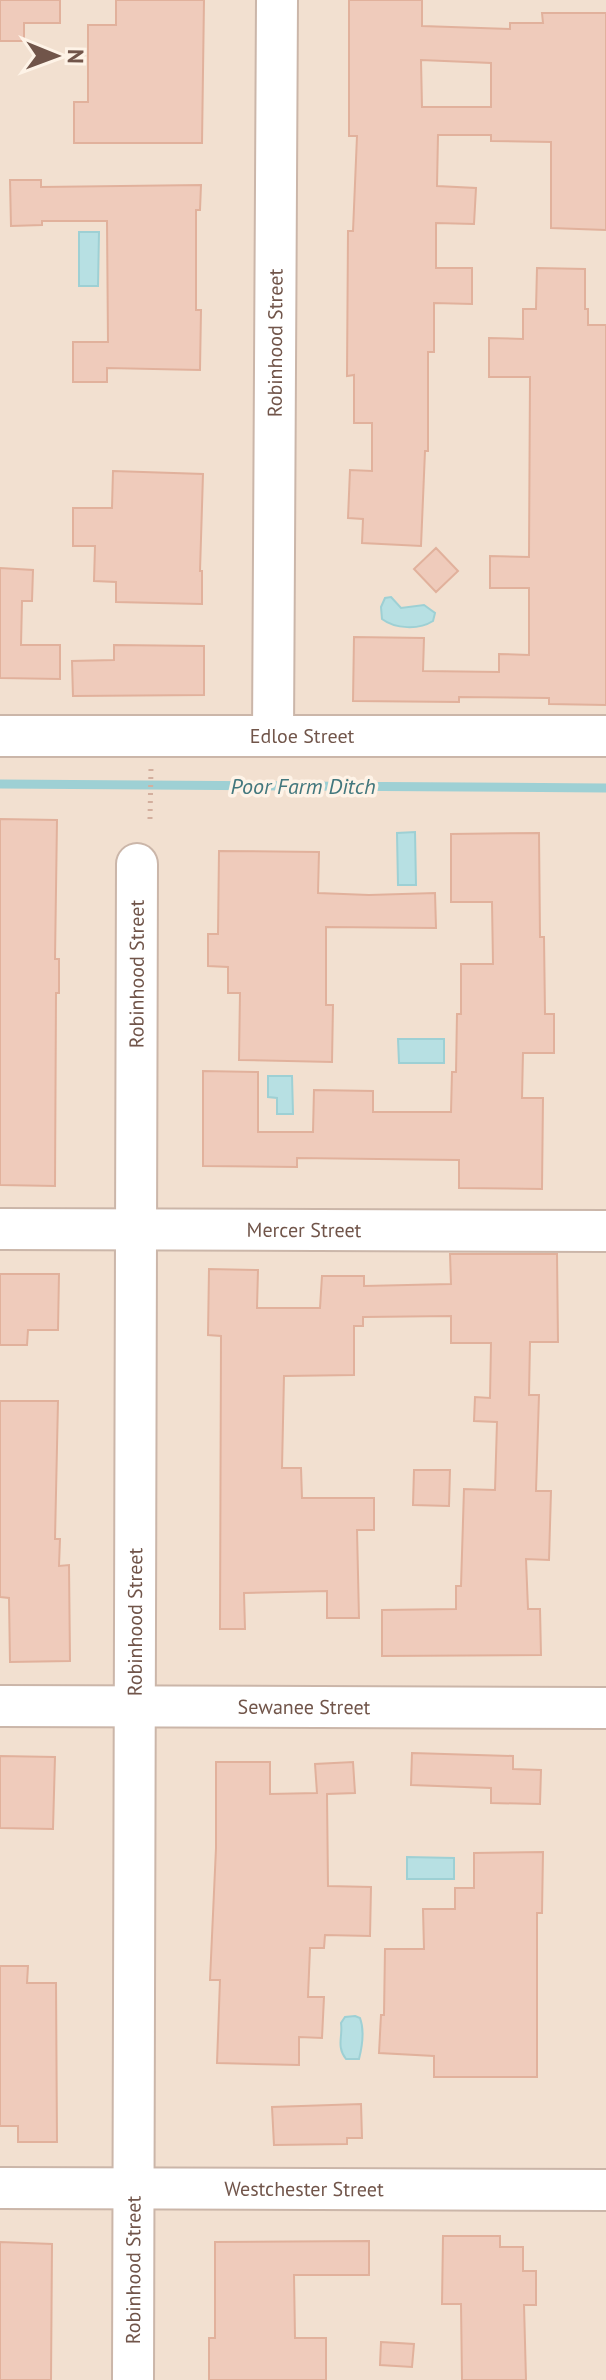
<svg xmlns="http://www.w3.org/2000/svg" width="606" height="2380" viewBox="0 0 606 2380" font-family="'PT Sans',sans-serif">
<rect width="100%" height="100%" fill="#fbefe2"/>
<path fill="#f2e0d0" d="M 0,0 L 606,0 L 606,2380 L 0,2380 Z"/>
<path fill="#b7e0e3" stroke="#9ed0d4" stroke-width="2" d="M 79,232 L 99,232 L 98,286 L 79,286 Z
M 391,597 L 401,608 L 424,605 L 435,613 L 433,621 C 419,630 395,629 382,619 L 381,607 L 385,598 Z
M 415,832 L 416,885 L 398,885 L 397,833 Z
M 398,1039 L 444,1039 L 444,1063 L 399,1063 Z
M 268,1076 L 292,1076 L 293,1114 L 277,1114 L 277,1098 L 268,1097 Z
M 407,1857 L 454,1858 L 454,1879 L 407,1879 Z
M 355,2016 L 360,2018 C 365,2031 362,2047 359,2059 L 346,2059 C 336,2046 343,2037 341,2023 L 345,2017 Z"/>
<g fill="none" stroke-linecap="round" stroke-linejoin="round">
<path stroke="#9ed0d4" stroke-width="9" d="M 0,784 L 606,788"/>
</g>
<path fill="#efcbbb" stroke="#e1b19c" stroke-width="2" fill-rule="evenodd" d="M 0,0 L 60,0 L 60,23 L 24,23 L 24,41 L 0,41 Z
M 116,0 L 204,0 L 202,143 L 74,143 L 74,102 L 88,102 L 88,25 L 116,25 Z
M 349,0 L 422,0 L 422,26 L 510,29 L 510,23 L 543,23 L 542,13 L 606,13 L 606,230 L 551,228 L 551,142 L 491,141 L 491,135 L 438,135 L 437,186 L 476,188 L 474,224 L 436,223 L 436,268 L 472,268 L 472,304 L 434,303 L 434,352 L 428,352 L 428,451 L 425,451 L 421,546 L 362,543 L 363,519 L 348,518 L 350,470 L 372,471 L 372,423 L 354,423 L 354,375 L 347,376 L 348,231 L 353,231 L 357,136 L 349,136 ZM 421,60 L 491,63 L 491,107 L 422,107 Z
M 10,180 L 41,180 L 41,187 L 201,185 L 200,210 L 196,210 L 196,310 L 201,310 L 200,370 L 107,368 L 107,382 L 73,382 L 73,342 L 108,342 L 107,221 L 42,221 L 42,225 L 11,226 Z
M 537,268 L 585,269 L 585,309 L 588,309 L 588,325 L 606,325 L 606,705 L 549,704 L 549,698 L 459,697 L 459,702 L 353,701 L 354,637 L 424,638 L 423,671 L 499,672 L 499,654 L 529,655 L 529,588 L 490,588 L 490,556 L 529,557 L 530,377 L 489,377 L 489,338 L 523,339 L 523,309 L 536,309 Z
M 113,471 L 203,474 L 200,571 L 202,571 L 202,604 L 116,602 L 116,582 L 94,581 L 95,546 L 73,546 L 73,508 L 112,508 Z
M 436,548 L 458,571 L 436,592 L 414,569 Z
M 0,568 L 33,570 L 32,601 L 22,601 L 21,645 L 60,645 L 60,679 L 0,678 Z
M 114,645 L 204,646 L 204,695 L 73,696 L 72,661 L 114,660 Z
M 0,819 L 57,820 L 55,959 L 59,959 L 59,993 L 56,993 L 55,1186 L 0,1185 Z
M 539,833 L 540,937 L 544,937 L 545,1014 L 554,1014 L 554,1053 L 523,1053 L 522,1098 L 543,1098 L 542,1189 L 459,1188 L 459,1160 L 297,1158 L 297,1167 L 203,1166 L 203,1071 L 258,1072 L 258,1132 L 313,1132 L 314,1090 L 373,1091 L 373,1112 L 451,1112 L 452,1072 L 456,1072 L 457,1014 L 461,1014 L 461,964 L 493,964 L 492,902 L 451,902 L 451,834 Z
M 219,851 L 319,852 L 318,893 L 369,895 L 435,893 L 436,928 L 326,927 L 326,1005 L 333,1005 L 332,1062 L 239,1060 L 240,993 L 228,993 L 228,967 L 208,966 L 208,934 L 218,934 Z
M 450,1254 L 557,1254 L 558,1342 L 530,1342 L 529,1395 L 539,1395 L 536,1491 L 551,1491 L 549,1560 L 526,1559 L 528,1609 L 540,1609 L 541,1655 L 382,1656 L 382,1610 L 456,1609 L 456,1586 L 461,1586 L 464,1489 L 495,1490 L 497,1422 L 474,1421 L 475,1397 L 490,1398 L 491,1343 L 451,1343 L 451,1316 L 363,1317 L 363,1326 L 354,1326 L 354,1375 L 284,1376 L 282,1468 L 301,1468 L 302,1498 L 374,1498 L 374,1530 L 357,1530 L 359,1618 L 327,1618 L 327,1591 L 244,1593 L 245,1629 L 220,1629 L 221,1336 L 208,1335 L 209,1269 L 258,1270 L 257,1308 L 320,1308 L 322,1276 L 364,1276 L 364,1286 L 451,1284 Z
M 0,1274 L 59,1274 L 58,1330 L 28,1330 L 27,1345 L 0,1345 Z
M 0,1401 L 58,1401 L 55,1539 L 60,1539 L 59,1566 L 69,1565 L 70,1661 L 10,1662 L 9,1598 L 0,1597 Z
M 414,1470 L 450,1470 L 449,1506 L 413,1505 Z
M 412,1753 L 513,1756 L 513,1769 L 541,1770 L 540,1804 L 491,1803 L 491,1788 L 411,1785 Z
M 0,1756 L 55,1757 L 53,1829 L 0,1828 Z
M 216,1762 L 270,1762 L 270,1794 L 317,1793 L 315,1764 L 353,1762 L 355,1793 L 327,1794 L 328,1886 L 371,1887 L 370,1936 L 325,1935 L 324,1948 L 310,1948 L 308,1997 L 324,1997 L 322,2038 L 299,2037 L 299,2065 L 217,2063 L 220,1980 L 210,1980 L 216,1848 Z
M 543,1852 L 542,1913 L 537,1913 L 537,2077 L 434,2077 L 434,2056 L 379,2053 L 381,2015 L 384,2015 L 385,1949 L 424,1949 L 423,1909 L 455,1909 L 455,1888 L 474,1888 L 474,1853 Z
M 0,1966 L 28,1966 L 27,1983 L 56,1983 L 57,2142 L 18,2142 L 18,2126 L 0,2126 Z
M 361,2104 L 362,2138 L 347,2138 L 347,2144 L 274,2145 L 272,2107 Z
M 443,2236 L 500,2236 L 500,2247 L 523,2247 L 523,2271 L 536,2271 L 536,2305 L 524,2305 L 526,2380 L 462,2380 L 461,2304 L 442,2304 Z
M 369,2241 L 369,2275 L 294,2275 L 295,2338 L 326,2338 L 326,2380 L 209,2380 L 209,2338 L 215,2338 L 215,2242 Z
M 0,2242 L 52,2244 L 51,2380 L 0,2380 Z
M 381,2342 L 414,2344 L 412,2367 L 380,2365 Z"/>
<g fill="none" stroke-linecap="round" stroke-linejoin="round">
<g stroke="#cbb6a9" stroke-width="44">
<g id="minor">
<path id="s1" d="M 273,735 L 277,0"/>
<path id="s2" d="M 0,736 L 606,736"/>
<path id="s3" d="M 0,1229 L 606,1231"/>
<path id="s4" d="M 0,1706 L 606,1708"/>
<path id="s5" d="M 0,2188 L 606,2190"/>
<path id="s6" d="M 133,2380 L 137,864"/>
</g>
</g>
<path stroke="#d3af9e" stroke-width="5" stroke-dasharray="2 6" stroke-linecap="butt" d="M 150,819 L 151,768"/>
<use href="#minor" stroke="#fff" stroke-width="40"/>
</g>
<g text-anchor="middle" stroke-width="7" stroke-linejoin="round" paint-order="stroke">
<g font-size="20" fill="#71554a" stroke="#fef3e7">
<text dy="7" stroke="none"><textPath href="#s1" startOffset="392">Robinhood Street</textPath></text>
<text dy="7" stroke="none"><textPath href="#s2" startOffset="302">Edloe Street</textPath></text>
<text dy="7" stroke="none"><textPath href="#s6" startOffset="1406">Robinhood Street</textPath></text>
<text dy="7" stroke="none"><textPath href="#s3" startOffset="304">Mercer Street</textPath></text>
<text dy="7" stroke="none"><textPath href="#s6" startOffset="758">Robinhood Street</textPath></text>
<text dy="7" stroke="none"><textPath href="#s4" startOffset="304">Sewanee Street</textPath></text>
<text dy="7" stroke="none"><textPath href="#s5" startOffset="304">Westchester Street</textPath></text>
<text dy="7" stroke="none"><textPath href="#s6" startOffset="110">Robinhood Street</textPath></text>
</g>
<g font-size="22" font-style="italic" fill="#42777d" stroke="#fef3e7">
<text x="303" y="794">Poor Farm Ditch</text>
</g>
</g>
<g transform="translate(56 56) rotate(91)" stroke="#fef3e7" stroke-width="6" paint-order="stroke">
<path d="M0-6L14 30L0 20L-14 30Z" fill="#71554a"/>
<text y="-12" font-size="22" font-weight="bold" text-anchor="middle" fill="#71554a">N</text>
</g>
</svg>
